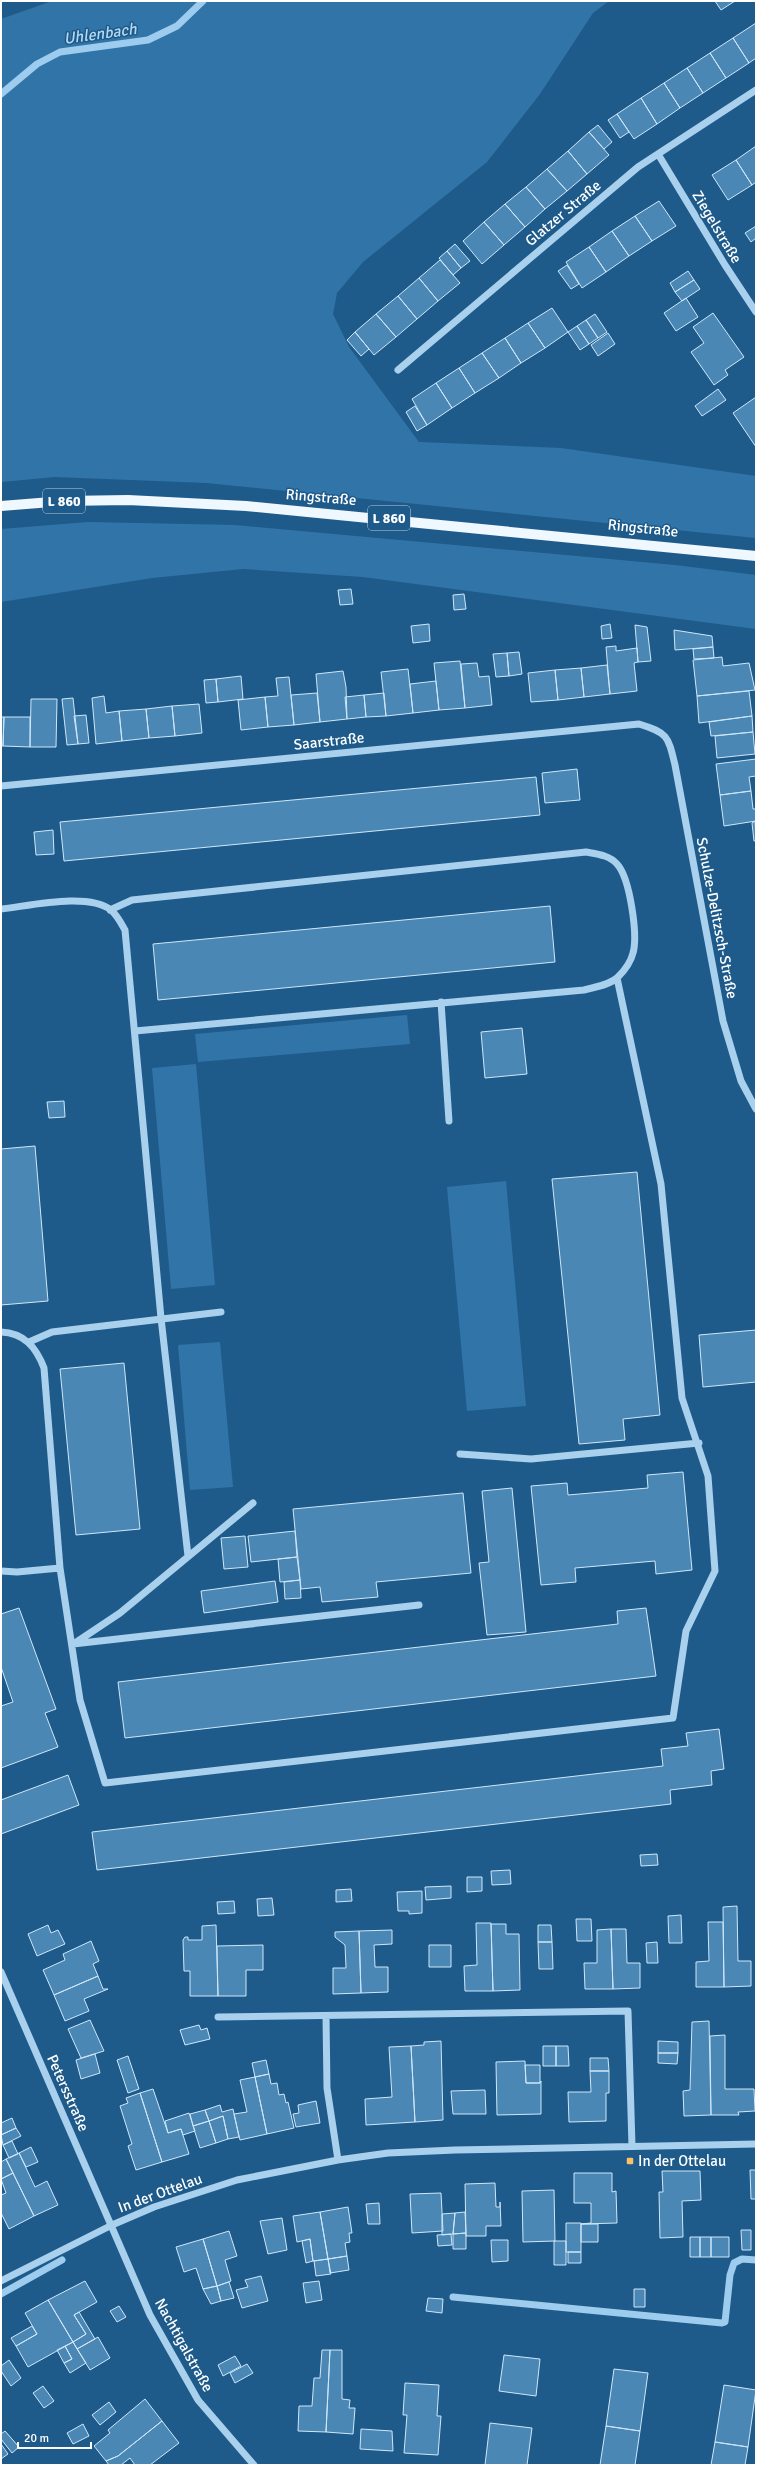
<svg xmlns="http://www.w3.org/2000/svg" width="757" height="2466" viewBox="0 0 757 2466" font-family="Signika,sans-serif">
<rect width="100%" height="100%" fill="#1e5b8b"/>
<path fill="#3175a8" d="M 52,1 L 609,1 L 593,13 L 540,94 L 487,162 L 363,262 L 337,293 L 333,314 L 349,347 L 419,442 L 561,448 L 756,476 L 756,538 L 207,483 L 55,477 L 1,482 L 1,19 Z
M 88,522 L 235,525 L 675,565 L 756,575 L 756,629 L 363,577 L 243,569 L 152,578 L 1,602 L 1,529 Z
M 407,1015 L 410,1044 L 198,1062 L 195,1034 Z
M 196,1064 L 215,1285 L 171,1289 L 152,1068 Z
M 506,1181 L 526,1406 L 467,1411 L 447,1187 Z
M 220,1342 L 233,1487 L 190,1490 L 178,1345 Z"/>
<g fill="none" stroke-linecap="round" stroke-linejoin="round">
<path stroke="#9dccee" stroke-width="7" d="M 1,94 L 37,64 L 60,52 L 148,40 L 177,26 L 203,1
M 1,2294 L 62,2260
M 453,2297 L 722,2323 L 725,2322 L 730,2275 L 734,2263 L 742,2259 L 756,2260"/>
</g>
<path fill="#4a87b4" stroke="#cfe7f9" d="M 715,1 L 735,1 L 721,10 Z
M 756,23 L 756,58 L 749,63 L 733,38 Z
M 733,38 L 749,63 L 726,78 L 710,53 Z
M 710,53 L 726,78 L 703,93 L 687,68 Z
M 687,68 L 703,93 L 680,108 L 664,83 Z
M 664,83 L 680,108 L 657,124 L 641,98 Z
M 641,98 L 657,124 L 634,139 L 617,114 Z
M 617,114 L 629,132 L 620,138 L 608,120 Z
M 598,125 L 612,142 L 604,149 L 589,132 Z
M 589,132 L 609,155 L 587,174 L 568,151 Z
M 756,146 L 756,182 L 752,185 L 736,160 Z
M 568,151 L 587,174 L 567,191 L 547,169 Z
M 736,160 L 752,185 L 728,200 L 712,175 Z
M 547,169 L 567,191 L 545,209 L 526,187 Z
M 526,187 L 545,209 L 525,227 L 505,204 Z
M 659,201 L 676,226 L 652,241 L 635,216 Z
M 505,204 L 525,227 L 504,245 L 484,222 Z
M 635,216 L 652,241 L 629,256 L 612,231 Z
M 484,222 L 504,245 L 482,264 L 463,241 Z
M 756,226 L 756,238 L 751,242 L 745,233 Z
M 612,231 L 629,256 L 606,272 L 589,247 Z
M 455,244 L 470,261 L 461,268 L 447,251 Z
M 589,247 L 606,272 L 582,288 L 566,262 Z
M 447,251 L 461,268 L 453,275 L 439,258 Z
M 440,260 L 460,283 L 438,301 L 419,278 Z
M 567,265 L 579,284 L 571,289 L 558,271 Z
M 688,271 L 694,280 L 675,292 L 670,283 Z
M 419,278 L 438,301 L 417,319 L 398,296 Z
M 694,280 L 700,289 L 682,301 L 675,292 Z
M 398,296 L 417,319 L 396,337 L 376,314 Z
M 686,298 L 698,317 L 676,331 L 664,313 Z
M 552,308 L 568,332 L 545,348 L 528,323 Z
M 713,313 L 744,357 L 725,370 L 728,375 L 714,385 L 691,352 L 704,343 L 693,327 Z
M 376,314 L 396,337 L 374,355 L 355,332 Z
M 595,314 L 607,332 L 598,338 L 586,320 Z
M 586,320 L 598,338 L 589,344 L 577,326 Z
M 528,323 L 545,348 L 521,363 L 505,338 Z
M 577,326 L 589,344 L 580,350 L 568,332 Z
M 355,332 L 369,349 L 361,356 L 347,340 Z
M 608,333 L 615,344 L 598,356 L 591,345 Z
M 505,338 L 521,363 L 499,378 L 482,353 Z
M 482,353 L 499,378 L 475,393 L 459,368 Z
M 459,368 L 475,393 L 452,408 L 436,383 Z
M 436,383 L 452,408 L 427,425 L 412,399 Z
M 718,389 L 726,400 L 702,416 L 695,406 Z
M 756,397 L 756,447 L 733,413 Z
M 415,406 L 427,425 L 417,431 L 406,412 Z
M 351,589 L 353,604 L 340,605 L 338,590 Z
M 464,594 L 466,609 L 454,610 L 453,595 Z
M 429,624 L 430,641 L 413,643 L 411,626 Z
M 610,624 L 612,638 L 602,639 L 601,626 Z
M 635,625 L 647,627 L 651,661 L 638,662 Z
M 674,630 L 712,636 L 713,647 L 675,650 Z
M 616,646 L 616,651 L 637,648 L 638,662 L 634,663 L 637,691 L 610,694 L 606,647 Z
M 713,647 L 714,658 L 694,659 L 693,649 Z
M 519,652 L 522,674 L 509,676 L 507,653 Z
M 507,653 L 509,676 L 496,677 L 493,654 Z
M 722,657 L 723,666 L 749,663 L 755,690 L 697,696 L 693,660 Z
M 460,661 L 465,708 L 439,710 L 434,663 Z
M 477,663 L 479,677 L 489,676 L 492,705 L 465,708 L 461,664 Z
M 607,665 L 610,694 L 584,697 L 581,668 Z
M 581,668 L 584,697 L 558,700 L 555,670 Z
M 408,669 L 413,713 L 386,716 L 381,672 Z
M 555,670 L 558,700 L 531,702 L 528,673 Z
M 343,671 L 346,687 L 347,719 L 320,722 L 316,674 Z
M 241,676 L 243,699 L 218,702 L 216,679 Z
M 289,677 L 294,725 L 268,727 L 265,697 L 278,696 L 276,678 Z
M 216,679 L 218,702 L 206,703 L 204,680 Z
M 436,681 L 439,710 L 413,713 L 410,684 Z
M 749,691 L 752,716 L 699,723 L 697,696 Z
M 317,693 L 320,722 L 294,725 L 291,695 Z
M 384,693 L 386,716 L 366,717 L 364,695 Z
M 364,695 L 366,717 L 347,719 L 345,697 Z
M 104,696 L 106,713 L 119,711 L 122,741 L 96,744 L 92,698 Z
M 265,697 L 268,727 L 241,730 L 238,700 Z
M 73,698 L 78,744 L 67,745 L 62,699 Z
M 31,699 L 57,699 L 56,747 L 30,747 Z
M 199,704 L 202,733 L 175,736 L 172,706 Z
M 172,706 L 175,736 L 149,738 L 146,709 Z
M 146,709 L 149,738 L 122,741 L 119,711 Z
M 86,715 L 89,743 L 78,744 L 74,716 Z
M 752,716 L 753,732 L 711,736 L 709,722 Z
M 1,717 L 4,717 L 3,746 L 1,746 Z
M 4,717 L 30,717 L 30,747 L 3,746 Z
M 753,732 L 755,754 L 717,758 L 715,736 Z
M 756,759 L 756,776 L 749,777 L 751,791 L 720,795 L 716,764 Z
M 577,769 L 580,800 L 545,803 L 542,773 Z
M 536,777 L 540,815 L 64,861 L 60,822 Z
M 751,791 L 753,809 L 756,809 L 756,821 L 724,826 L 720,795 Z
M 755,821 L 756,841 L 754,841 L 752,823 Z
M 53,830 L 54,854 L 36,855 L 34,832 Z
M 550,906 L 555,962 L 158,1000 L 153,944 Z
M 522,1028 L 527,1074 L 485,1078 L 481,1032 Z
M 64,1101 L 65,1117 L 49,1118 L 47,1102 Z
M 35,1146 L 48,1301 L 1,1305 L 1,1149 Z
M 637,1172 L 660,1415 L 623,1419 L 625,1440 L 579,1444 L 552,1179 Z
M 756,1330 L 756,1382 L 703,1387 L 699,1335 Z
M 124,1363 L 140,1529 L 76,1535 L 60,1369 Z
M 683,1472 L 692,1570 L 656,1574 L 655,1561 L 575,1568 L 576,1582 L 541,1585 L 531,1486 L 567,1483 L 568,1495 L 648,1488 L 647,1475 Z
M 512,1488 L 526,1632 L 487,1635 L 479,1563 L 489,1562 L 482,1491 Z
M 463,1493 L 471,1573 L 376,1582 L 378,1597 L 322,1602 L 320,1587 L 301,1589 L 293,1509 Z
M 295,1531 L 297,1557 L 251,1562 L 248,1536 Z
M 245,1536 L 248,1567 L 224,1569 L 221,1538 Z
M 297,1557 L 300,1580 L 280,1582 L 278,1559 Z
M 300,1580 L 301,1598 L 285,1599 L 284,1582 Z
M 275,1581 L 278,1602 L 204,1613 L 201,1591 Z
M 19,1608 L 56,1709 L 45,1713 L 58,1747 L 1,1768 L 1,1706 L 13,1702 L 1,1667 L 1,1614 Z
M 646,1608 L 656,1676 L 125,1738 L 118,1682 L 618,1624 L 617,1611 Z
M 719,1729 L 724,1769 L 711,1771 L 712,1785 L 670,1790 L 671,1804 L 97,1870 L 92,1832 L 663,1766 L 661,1749 L 688,1746 L 686,1733 Z
M 68,1775 L 79,1805 L 1,1834 L 1,1800 Z
M 657,1854 L 658,1865 L 641,1866 L 640,1855 Z
M 510,1870 L 511,1884 L 492,1885 L 491,1871 Z
M 467,1877 L 482,1877 L 482,1891 L 467,1892 Z
M 451,1886 L 451,1898 L 426,1900 L 425,1887 Z
M 351,1889 L 352,1901 L 336,1902 L 336,1890 Z
M 422,1891 L 422,1913 L 409,1914 L 409,1911 L 398,1911 L 397,1892 Z
M 272,1898 L 274,1915 L 258,1916 L 257,1899 Z
M 234,1901 L 235,1913 L 218,1914 L 217,1902 Z
M 737,1906 L 738,1961 L 751,1961 L 751,1986 L 724,1987 L 723,1907 Z
M 681,1915 L 682,1943 L 669,1943 L 668,1916 Z
M 576,1919 L 591,1919 L 592,1941 L 577,1941 Z
M 708,1922 L 723,1922 L 724,1987 L 696,1987 L 696,1962 L 709,1961 Z
M 476,1923 L 491,1923 L 493,1991 L 465,1991 L 464,1966 L 477,1965 Z
M 491,1924 L 506,1924 L 506,1934 L 519,1934 L 520,1990 L 493,1991 Z
M 48,1925 L 51,1933 L 58,1930 L 65,1944 L 37,1956 L 28,1934 Z
M 216,1925 L 218,1996 L 190,1996 L 190,1971 L 184,1971 L 183,1940 L 185,1937 L 188,1937 L 188,1940 L 202,1940 L 202,1926 Z
M 538,1925 L 551,1925 L 552,1942 L 538,1942 Z
M 611,1929 L 613,1989 L 585,1989 L 584,1963 L 597,1963 L 597,1930 Z
M 611,1929 L 626,1929 L 627,1963 L 640,1963 L 640,1988 L 613,1989 Z
M 392,1930 L 392,1944 L 374,1945 L 375,1967 L 388,1967 L 388,1992 L 361,1993 L 359,1931 Z
M 359,1931 L 361,1993 L 333,1994 L 333,1968 L 346,1968 L 345,1945 L 335,1937 L 335,1932 Z
M 91,1941 L 99,1961 L 93,1964 L 98,1976 L 54,1995 L 43,1970 L 65,1960 L 63,1954 Z
M 538,1942 L 552,1942 L 553,1969 L 539,1969 Z
M 657,1942 L 658,1963 L 647,1963 L 646,1943 Z
M 263,1945 L 263,1970 L 246,1970 L 246,1996 L 218,1996 L 217,1946 Z
M 429,1945 L 451,1945 L 451,1967 L 429,1967 Z
M 98,1976 L 103,1989 L 108,1989 L 84,1999 L 89,2011 L 65,2021 L 54,1995 Z
M 90,2020 L 104,2051 L 81,2058 L 68,2029 Z
M 709,2021 L 711,2115 L 684,2116 L 683,2091 L 690,2090 L 692,2022 Z
M 199,2025 L 201,2030 L 207,2028 L 210,2039 L 185,2045 L 180,2030 Z
M 725,2035 L 725,2089 L 754,2089 L 755,2111 L 738,2112 L 739,2115 L 711,2115 L 710,2036 Z
M 441,2041 L 443,2120 L 415,2122 L 411,2046 L 424,2045 L 424,2042 Z
M 658,2041 L 678,2042 L 678,2053 L 658,2053 Z
M 411,2046 L 415,2122 L 366,2125 L 365,2099 L 392,2097 L 389,2047 Z
M 543,2046 L 556,2046 L 556,2066 L 543,2066 Z
M 556,2046 L 568,2046 L 569,2066 L 556,2066 Z
M 658,2053 L 678,2053 L 677,2064 L 658,2063 Z
M 95,2054 L 100,2073 L 81,2079 L 76,2060 Z
M 128,2056 L 139,2089 L 128,2093 L 117,2060 Z
M 590,2058 L 608,2058 L 609,2071 L 590,2071 Z
M 266,2060 L 269,2074 L 255,2077 L 252,2063 Z
M 525,2061 L 526,2083 L 540,2083 L 541,2081 L 541,2114 L 497,2115 L 496,2062 Z
M 525,2065 L 540,2065 L 540,2083 L 526,2083 Z
M 590,2071 L 609,2071 L 609,2093 L 606,2093 L 606,2121 L 569,2122 L 568,2092 L 591,2092 Z
M 269,2074 L 271,2084 L 277,2083 L 279,2095 L 284,2094 L 286,2103 L 288,2102 L 294,2128 L 267,2134 L 255,2077 Z
M 255,2077 L 267,2134 L 240,2140 L 234,2114 L 247,2112 L 240,2080 Z
M 153,2089 L 168,2133 L 181,2129 L 189,2154 L 162,2162 L 140,2093 Z
M 485,2090 L 486,2114 L 453,2114 L 451,2091 Z
M 140,2093 L 162,2162 L 136,2170 L 128,2146 L 132,2144 L 120,2106 L 128,2103 L 126,2098 Z
M 316,2101 L 320,2123 L 296,2127 L 293,2114 L 299,2113 L 298,2105 Z
M 220,2105 L 222,2112 L 233,2109 L 239,2137 L 228,2139 L 223,2116 L 209,2121 L 205,2110 Z
M 205,2110 L 209,2121 L 193,2126 L 190,2114 Z
M 189,2113 L 195,2131 L 183,2135 L 181,2129 L 168,2133 L 165,2121 Z
M 223,2116 L 228,2139 L 216,2143 L 209,2121 Z
M 12,2118 L 16,2128 L 1,2135 L 1,2123 Z
M 209,2121 L 216,2143 L 200,2148 L 193,2126 Z
M 16,2128 L 21,2136 L 3,2145 L 1,2135 Z
M 12,2141 L 18,2154 L 9,2158 L 3,2145 Z
M 31,2147 L 38,2162 L 26,2167 L 19,2153 Z
M 19,2153 L 35,2187 L 47,2181 L 58,2205 L 34,2216 L 6,2159 Z
M 6,2159 L 13,2173 L 1,2179 L 1,2162 Z
M 750,2170 L 756,2170 L 756,2199 L 751,2199 Z
M 662,2171 L 700,2171 L 701,2200 L 682,2201 L 683,2237 L 660,2238 L 659,2192 L 663,2192 Z
M 13,2173 L 34,2216 L 9,2229 L 1,2213 L 1,2195 L 6,2193 L 1,2179 Z
M 574,2173 L 612,2173 L 612,2192 L 616,2191 L 617,2223 L 581,2224 L 591,2223 L 591,2203 L 574,2203 Z
M 495,2183 L 496,2207 L 500,2207 L 500,2202 L 501,2226 L 486,2226 L 486,2236 L 466,2236 L 465,2184 Z
M 554,2190 L 555,2241 L 523,2242 L 522,2191 Z
M 441,2193 L 443,2231 L 412,2233 L 410,2194 Z
M 379,2203 L 380,2224 L 368,2224 L 366,2204 Z
M 348,2207 L 352,2233 L 349,2233 L 350,2242 L 345,2243 L 347,2256 L 328,2259 L 320,2212 Z
M 320,2212 L 328,2259 L 313,2261 L 310,2239 L 297,2242 L 293,2216 Z
M 455,2213 L 453,2234 L 442,2235 L 442,2214 Z
M 455,2213 L 465,2212 L 466,2233 L 453,2234 Z
M 282,2218 L 287,2250 L 268,2254 L 260,2221 Z
M 566,2223 L 581,2223 L 581,2252 L 566,2252 Z
M 581,2224 L 598,2224 L 598,2242 L 581,2242 Z
M 741,2230 L 751,2230 L 751,2250 L 742,2250 Z
M 229,2231 L 237,2256 L 225,2260 L 231,2281 L 217,2286 L 203,2239 Z
M 466,2233 L 466,2249 L 453,2249 L 453,2234 Z
M 451,2234 L 452,2245 L 438,2246 L 437,2235 Z
M 690,2237 L 700,2237 L 700,2257 L 690,2257 Z
M 700,2237 L 711,2237 L 711,2257 L 700,2257 Z
M 711,2237 L 729,2237 L 729,2257 L 711,2257 Z
M 203,2239 L 217,2286 L 203,2289 L 196,2268 L 184,2272 L 176,2247 Z
M 310,2239 L 313,2261 L 306,2263 L 302,2241 Z
M 491,2240 L 508,2240 L 508,2261 L 492,2262 Z
M 554,2241 L 566,2241 L 566,2265 L 554,2265 Z
M 568,2252 L 581,2252 L 581,2263 L 568,2263 Z
M 347,2256 L 349,2270 L 330,2273 L 328,2259 Z
M 328,2259 L 331,2274 L 316,2276 L 314,2261 Z
M 261,2276 L 268,2301 L 242,2308 L 236,2290 L 248,2287 L 245,2280 Z
M 85,2281 L 97,2302 L 74,2315 L 86,2334 L 73,2342 L 48,2300 Z
M 319,2281 L 322,2300 L 306,2303 L 303,2283 Z
M 229,2282 L 234,2298 L 221,2301 L 217,2286 Z
M 217,2286 L 221,2301 L 211,2304 L 203,2289 Z
M 634,2289 L 645,2289 L 645,2307 L 634,2307 Z
M 428,2298 L 443,2299 L 442,2313 L 426,2311 Z
M 48,2300 L 73,2342 L 28,2367 L 16,2346 L 37,2334 L 25,2313 Z
M 119,2306 L 126,2317 L 117,2322 L 110,2311 Z
M 79,2312 L 95,2339 L 77,2349 L 73,2342 L 86,2334 L 74,2315 Z
M 32,2326 L 37,2334 L 16,2346 L 11,2338 Z
M 98,2337 L 110,2358 L 90,2370 L 77,2349 Z
M 73,2342 L 86,2363 L 70,2373 L 64,2363 L 72,2359 L 65,2346 Z
M 65,2346 L 72,2359 L 64,2363 L 57,2350 Z
M 322,2350 L 330,2350 L 326,2432 L 298,2431 L 299,2406 L 312,2406 L 314,2378 L 320,2378 Z
M 330,2350 L 342,2350 L 342,2399 L 350,2400 L 349,2408 L 355,2408 L 353,2434 L 326,2432 Z
M 504,2355 L 540,2359 L 536,2396 L 499,2391 Z
M 235,2356 L 241,2366 L 223,2376 L 218,2365 Z
M 9,2360 L 21,2378 L 11,2386 L 1,2371 L 1,2366 Z
M 247,2364 L 253,2373 L 235,2383 L 230,2373 Z
M 614,2369 L 648,2373 L 640,2431 L 606,2426 Z
M 405,2383 L 439,2385 L 437,2416 L 441,2416 L 438,2455 L 404,2453 L 407,2415 L 403,2415 Z
M 724,2385 L 756,2390 L 748,2447 L 715,2442 Z
M 43,2386 L 54,2401 L 44,2408 L 33,2393 Z
M 145,2399 L 162,2421 L 118,2456 L 106,2461 L 94,2446 L 110,2433 L 108,2430 Z
M 109,2402 L 116,2412 L 100,2425 L 92,2415 Z
M 162,2421 L 179,2443 L 150,2465 L 135,2465 L 130,2458 L 121,2465 L 109,2465 L 106,2461 L 118,2456 Z
M 490,2423 L 532,2428 L 527,2465 L 485,2465 Z
M 83,2424 L 89,2436 L 73,2444 L 67,2433 Z
M 606,2426 L 640,2431 L 635,2465 L 600,2465 Z
M 361,2429 L 392,2431 L 393,2451 L 360,2449 Z
M 5,2431 L 19,2447 L 12,2453 L 1,2439 L 1,2434 Z
M 715,2442 L 748,2447 L 745,2465 L 711,2465 Z
M 1,2444 L 8,2454 L 1,2459 Z"/>
<g fill="none" stroke-linecap="round" stroke-linejoin="round">
<path stroke="#a9d0ec" stroke-width="7" d="M 658,154 L 725,265 L 756,312
M 398,370 L 638,167 L 756,90
M 1,786 L 639,724 C 668,733 668,736 675,765 L 723,1021 L 741,1081 L 756,1109
M 1,909 C 29,906 88,892 111,910 C 117,915 121,923 125,930 L 161,1318 L 188,1556
M 110,910 L 132,900 L 586,852 C 597,854 609,855 617,864 C 630,878 638,935 633,953 C 631,961 624,971 618,977 C 610,985 595,987 584,990 L 135,1031
M 441,1002 L 449,1121
M 1,1332 C 24,1333 36,1347 44,1368 L 60,1568 L 80,1700 L 105,1783 L 673,1718 L 686,1631 L 715,1571 L 708,1476 L 682,1398 L 661,1184 L 617,978
M 29,1342 L 52,1332 L 221,1312
M 460,1454 L 531,1459 L 699,1443
M 1,1571 L 17,1572 L 60,1568
M 75,1643 L 120,1613 L 253,1503
M 73,1644 L 419,1605
M 1,1972 L 150,2315 L 198,2400 L 254,2465
M 326,2016 L 327,2088 L 338,2160
M 218,2017 L 628,2011 L 632,2146
M 1,2281 L 112,2225 L 154,2207 L 237,2180 L 338,2160 L 388,2153 L 455,2150 L 756,2144"/>
<path stroke="#eff7ff" stroke-width="10" d="M 1,506 L 64,501 L 128,500 L 246,506 L 756,556"/>
</g>
<rect fill="#fbbf68" stroke="#1e5b8b" stroke-width="1.5" x="626" y="2157" width="8" height="8" rx="2"/>
<g text-anchor="middle" stroke-width="3" stroke-linejoin="round" paint-order="stroke">
<g fill="#1e5b8b" stroke="#bccedc" stroke-width="1">
<rect x="43" y="489" width="42" height="24" rx="3"/>
<rect x="368" y="506" width="42" height="24" rx="3"/>
</g>
<g font-size="14" font-weight="bold" fill="#fff">
<text x="64" y="506">L 860</text>
<text x="389" y="523">L 860</text>
</g>
<g font-size="15" fill="#fff" stroke="#1e5b8b">
<text transform="translate(563 213) rotate(-40)" y="5">Glatzer Straße</text>
<text transform="translate(717 227) rotate(59)" y="5">Ziegelstraße</text>
<text transform="translate(321 497) rotate(5)" y="5">Ringstraße</text>
<text transform="translate(643 528) rotate(6)" y="5">Ringstraße</text>
<text transform="translate(329 741) rotate(-6)" y="5">Saarstraße</text>
<text transform="translate(717 918) rotate(79)" y="5">Schulze-Delitzsch-Straße</text>
<text transform="translate(68 2093) rotate(66)" y="5">Petersstraße</text>
<text transform="translate(160 2193) rotate(-20)" y="5">In der Ottelau</text>
<text transform="translate(184 2345) rotate(61)" y="5">Nachtigalstraße</text>
</g>
<g font-size="15" fill="#fff" stroke="#1e5b8b" text-anchor="start">
<text x="638" y="2166">In der Ottelau</text>
</g>
<g font-size="16" font-style="italic" fill="#b5d9f3" stroke="#1e5b8b">
<text transform="translate(100 33) rotate(-8)" y="6">Uhlenbach</text>
</g>
</g>
<rect width="757" height="2466" fill="none" stroke="#ffffff" stroke-width="4"/>
<path d="M18 2442v6h73v-6" fill="none" stroke="#ffffff" stroke-width="2"/>
<text x="24" y="2442" font-size="12" fill="#ffffff" stroke="#1e5b8b" stroke-width="3" paint-order="stroke">20 m</text>
</svg>
